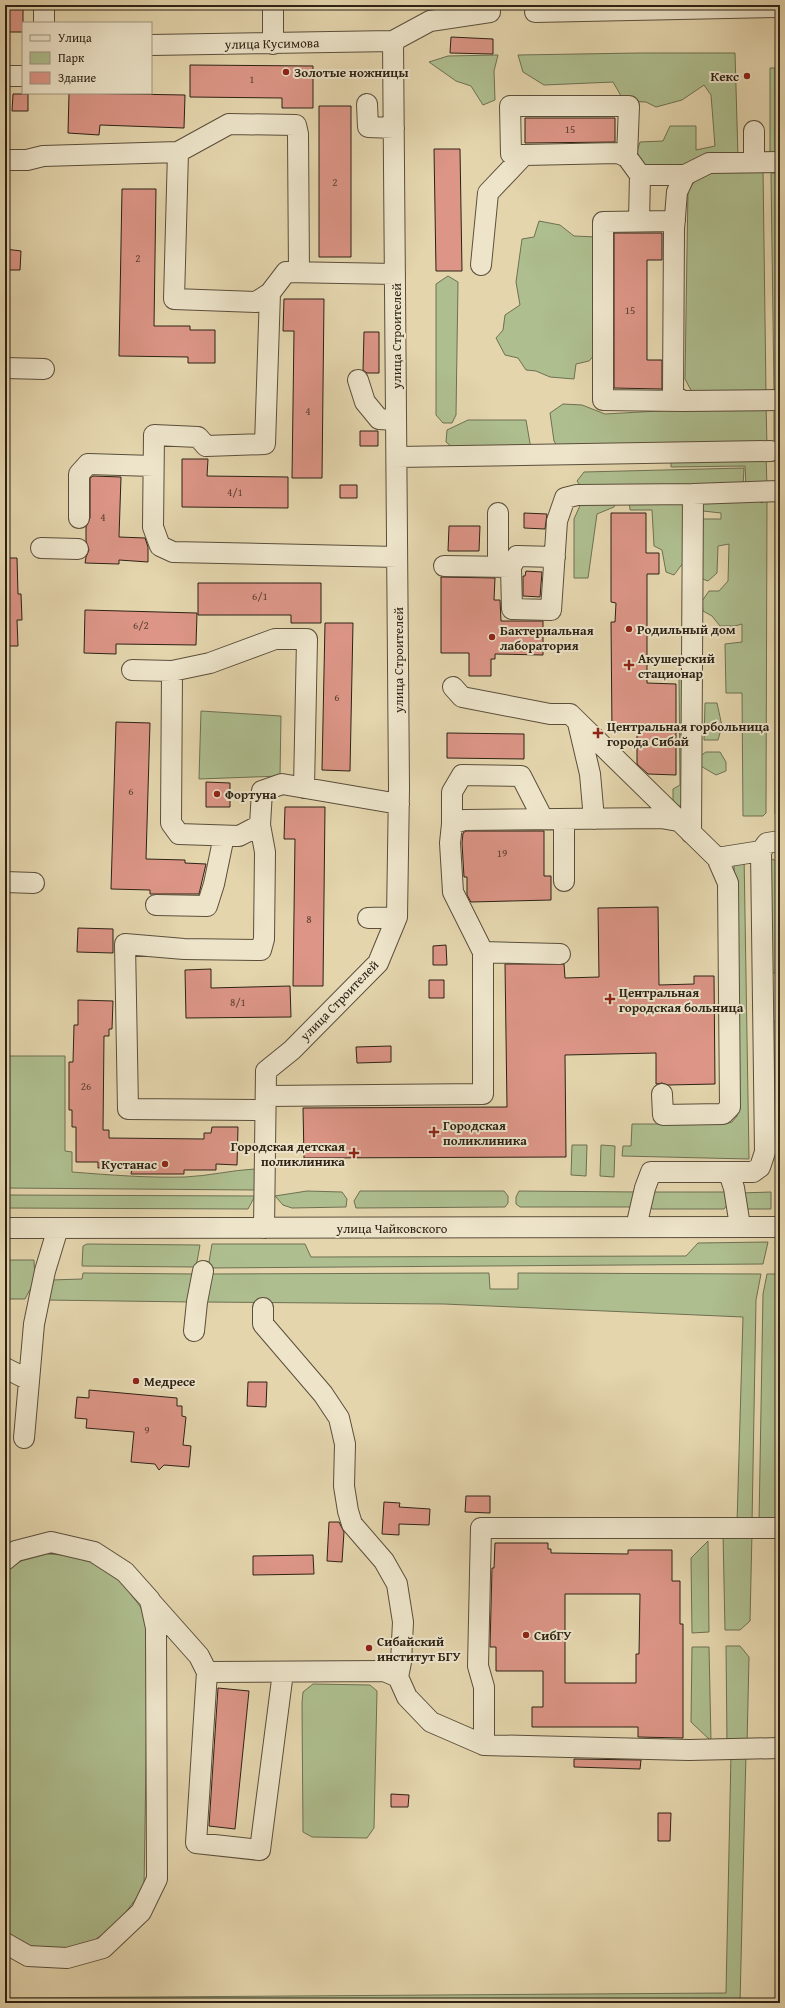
<svg xmlns="http://www.w3.org/2000/svg" width="785" height="2008" viewBox="0 0 785 2008" font-family="'Gentium Book Plus',serif">
<rect width="100%" height="100%" fill="#e4d5ad"/>
<filter id="stains"><feTurbulence type="fractalNoise" baseFrequency=".005" numOctaves="4"/><feColorMatrix values="0 0 0 0 .2 0 0 0 0 .09 0 0 0 0 .02 0 0 0 .5 -.17"/></filter>
<radialGradient id="worn" r=".72"><stop offset=".6" stop-color="#630" stop-opacity="0"/><stop offset="1" stop-color="#630" stop-opacity=".3"/></radialGradient>
<path fill="#aebe8f" stroke="#6e7052" d="M 639,53 L 735,53 L 738,157 L 686,166 L 642,167 L 635,158 L 640,142 L 663,141 L 670,126 L 696,126 L 696,150 L 715,146 L 711,95 L 704,85 L 682,100 L 656,107 L 646,102 L 624,101 L 613,82 L 544,85 L 523,72 L 518,55 Z
M 498,55 L 494,71 L 495,100 L 483,105 L 471,86 L 456,81 L 429,62 L 448,56 Z
M 770,68 L 775,68 L 775,156 L 770,157 Z
M 763,169 L 766,394 L 693,394 L 685,379 L 688,189 L 703,173 Z
M 771,173 L 776,173 L 779,391 L 774,392 Z
M 539,221 L 560,225 L 574,236 L 597,237 L 596,353 L 589,361 L 576,364 L 574,379 L 550,377 L 536,371 L 526,370 L 518,358 L 505,355 L 496,338 L 503,330 L 505,315 L 520,305 L 516,282 L 522,239 L 534,237 Z
M 448,276 L 458,282 L 456,415 L 452,423 L 443,423 L 436,415 L 436,284 Z
M 563,404 L 582,405 L 605,414 L 766,405 L 767,446 L 558,448 L 554,441 L 550,413 Z
M 774,405 L 780,412 L 780,447 L 774,447 Z
M 468,420 L 526,420 L 531,449 L 457,451 L 446,442 L 447,430 Z
M 766,456 L 767,486 L 746,487 L 745,466 L 671,467 L 671,458 Z
M 744,468 L 743,486 L 727,485 L 722,482 L 717,486 L 582,488 L 577,481 L 584,472 Z
M 660,497 L 685,506 L 686,559 L 674,575 L 666,572 L 662,550 L 654,546 L 652,510 L 630,510 L 629,498 Z
M 755,499 L 762,503 L 767,499 L 766,813 L 763,816 L 743,816 L 742,693 L 726,693 L 725,644 L 742,642 L 742,624 L 735,626 L 720,626 L 712,616 L 703,611 L 702,601 L 709,591 L 719,591 L 728,581 L 729,544 L 718,546 L 717,573 L 708,581 L 700,578 L 703,519 L 721,519 L 721,513 L 703,511 L 701,505 L 704,500 Z
M 582,501 L 616,502 L 614,507 L 597,514 L 588,578 L 574,578 L 574,519 Z
M 775,501 L 780,503 L 780,809 L 775,814 Z
M 679,677 L 688,680 L 687,812 L 673,801 L 673,789 L 680,785 Z
M 705,703 L 717,703 L 722,726 L 718,740 L 704,740 Z
M 201,711 L 281,716 L 280,776 L 199,779 Z
M 706,752 L 720,752 L 726,762 L 726,771 L 716,775 L 699,765 L 700,756 Z
M 744,853 L 749,1159 L 622,1156 L 623,1146 L 631,1146 L 632,1124 L 725,1124 L 732,1122 L 737,1116 L 734,862 Z
M 770,858 L 780,863 L 780,973 L 772,973 Z
M 773,1021 L 780,1021 L 780,1184 L 777,1184 Z
M 5,1056 L 65,1056 L 65,1151 L 72,1152 L 72,1172 C 110,1175 148,1178 185,1177 C 209,1176 232,1170 255,1169 L 255,1190 L 5,1188 Z
M 572,1145 L 587,1145 L 586,1176 L 571,1175 Z
M 601,1145 L 615,1146 L 614,1177 L 600,1176 Z
M 307,1191 L 342,1192 L 347,1199 L 346,1207 L 292,1208 L 283,1205 L 275,1196 Z
M 360,1191 L 504,1191 L 508,1196 L 508,1203 L 505,1207 L 356,1208 L 354,1201 Z
M 519,1191 L 640,1192 L 631,1207 L 520,1207 L 516,1204 L 516,1197 Z
M 651,1192 L 724,1192 L 727,1194 L 727,1205 L 724,1209 L 652,1209 L 648,1203 Z
M 771,1192 L 771,1209 L 748,1209 L 740,1193 Z
M 5,1195 L 255,1196 L 248,1209 L 5,1208 Z
M 768,1242 L 763,1264 L 208,1268 L 212,1244 L 305,1244 L 311,1257 L 686,1256 L 698,1243 Z
M 87,1244 L 200,1245 L 196,1267 L 82,1266 L 83,1246 Z
M 5,1260 L 34,1260 L 35,1280 L 25,1299 L 5,1299 Z
M 83,1273 L 195,1274 L 192,1302 L 46,1300 L 51,1280 L 82,1279 Z
M 489,1273 L 490,1289 L 518,1289 L 518,1273 L 761,1274 L 756,1300 L 752,1523 L 737,1523 L 743,1317 L 444,1304 L 204,1302 L 207,1274 Z
M 767,1274 L 780,1274 L 780,1523 L 759,1523 L 763,1294 Z
M 723,1533 L 752,1533 L 750,1621 L 740,1630 L 725,1630 Z
M 708,1541 L 709,1632 L 692,1633 L 691,1558 Z
M 47,1554 C 83,1555 111,1566 132,1596 C 135,1600 141,1606 142,1611 C 145,1620 146,1630 148,1639 L 144,1888 L 114,1928 L 81,1948 L 46,1951 L 14,1942 L 5,1934 L 5,1572 L 21,1561 Z
M 726,1646 L 740,1646 L 749,1657 L 747,1745 L 727,1744 Z
M 692,1647 L 709,1647 L 711,1741 L 691,1722 Z
M 313,1684 L 370,1685 L 377,1691 L 374,1828 L 367,1838 L 312,1837 L 303,1832 L 302,1703 L 303,1692 Z
M 746,1753 L 740,2003 L 5,2003 L 5,1998 L 726,1993 L 731,1754 Z"/>
<path fill="#dc9586" stroke="#2d2215" fill-rule="evenodd" d="M 5,5 L 23,5 L 23,32 L 5,32 Z
M 451,37 L 493,39 L 493,54 L 450,53 Z
M 190,65 L 313,66 L 313,108 L 282,108 L 282,98 L 190,97 Z
M 69,93 L 185,95 L 184,128 L 100,125 L 99,135 L 68,133 Z
M 13,94 L 28,94 L 28,111 L 12,111 Z
M 319,106 L 351,106 L 351,257 L 319,257 Z
M 525,118 L 615,118 L 615,142 L 525,143 Z
M 434,149 L 460,149 L 462,271 L 436,271 Z
M 122,189 L 156,189 L 154,326 L 190,326 L 190,330 L 215,330 L 215,363 L 188,363 L 188,357 L 119,356 Z
M 614,233 L 662,233 L 662,260 L 647,260 L 647,360 L 662,360 L 662,389 L 614,388 Z
M 5,249 L 21,251 L 20,270 L 5,270 Z
M 284,299 L 324,299 L 322,478 L 292,478 L 294,331 L 283,331 Z
M 364,332 L 379,332 L 379,373 L 367,373 L 363,370 Z
M 360,431 L 378,431 L 378,446 L 360,446 Z
M 182,459 L 208,459 L 207,476 L 288,477 L 288,508 L 182,507 Z
M 93,476 L 121,477 L 119,537 L 145,538 L 148,547 L 148,562 L 119,560 L 119,564 L 85,563 L 86,557 L 89,550 L 86,541 L 86,527 L 90,518 L 90,478 Z
M 340,485 L 357,485 L 357,498 L 340,498 Z
M 524,513 L 547,514 L 545,529 L 524,528 Z
M 611,513 L 646,513 L 646,553 L 659,553 L 659,574 L 647,574 L 647,683 L 676,684 L 676,775 L 648,774 L 637,764 L 637,732 L 612,732 L 611,622 L 615,622 L 616,603 L 611,602 Z
M 449,526 L 480,526 L 479,551 L 448,551 Z
M 5,558 L 17,558 L 18,594 L 21,594 L 22,620 L 17,620 L 18,646 L 5,646 Z
M 526,571 L 542,572 L 540,597 L 523,596 L 523,576 L 525,576 Z
M 441,577 L 495,578 L 494,600 L 500,600 L 501,621 L 543,621 L 543,655 L 495,654 L 495,659 L 491,659 L 491,676 L 469,676 L 469,653 L 441,653 Z
M 198,583 L 321,583 L 321,623 L 291,623 L 291,615 L 198,615 Z
M 85,610 L 197,613 L 196,645 L 116,644 L 116,654 L 84,653 Z
M 325,623 L 353,623 L 350,771 L 322,770 Z
M 116,722 L 150,723 L 146,859 L 185,860 L 185,863 L 206,864 L 199,894 L 150,894 L 150,890 L 111,889 Z
M 447,733 L 524,734 L 524,759 L 447,758 Z
M 206,782 L 230,783 L 230,807 L 206,807 Z
M 285,807 L 325,807 L 323,986 L 293,986 L 295,839 L 284,839 Z
M 466,831 L 544,831 L 544,876 L 551,876 L 551,900 L 471,902 L 467,895 L 467,877 L 464,877 L 462,843 L 463,833 Z
M 658,907 L 659,985 L 694,984 L 694,976 L 714,976 L 715,1084 L 668,1085 L 662,1083 L 656,1084 L 656,1053 L 565,1055 L 566,1157 L 304,1158 L 303,1108 L 507,1107 L 505,964 L 564,964 L 565,978 L 599,977 L 598,908 Z
M 78,928 L 113,929 L 113,953 L 77,952 Z
M 446,945 L 447,965 L 433,965 L 433,946 Z
M 211,969 L 211,988 L 290,986 L 291,1017 L 186,1018 L 185,970 Z
M 429,980 L 444,980 L 444,998 L 429,998 Z
M 78,1000 L 113,1001 L 112,1029 L 109,1029 L 109,1036 L 104,1036 L 103,1130 L 109,1130 L 109,1138 L 204,1139 L 204,1133 L 211,1133 L 212,1127 L 238,1127 L 237,1165 L 216,1164 L 216,1170 L 184,1170 L 184,1174 L 131,1174 L 132,1168 L 98,1168 L 98,1162 L 76,1162 L 76,1127 L 72,1127 L 72,1110 L 69,1110 L 69,1062 L 73,1062 L 74,1025 L 78,1025 Z
M 391,1046 L 391,1062 L 357,1063 L 356,1047 Z
M 248,1382 L 267,1382 L 266,1407 L 247,1406 Z
M 89,1390 L 177,1398 L 177,1406 L 182,1406 L 182,1416 L 186,1417 L 183,1445 L 191,1446 L 189,1467 L 164,1465 L 159,1470 L 155,1464 L 131,1462 L 134,1432 L 86,1428 L 87,1419 L 75,1418 L 77,1397 L 89,1398 Z
M 466,1496 L 490,1496 L 490,1513 L 465,1512 Z
M 384,1502 L 400,1503 L 399,1507 L 430,1509 L 429,1525 L 399,1524 L 399,1535 L 382,1534 Z
M 329,1522 L 339,1522 L 344,1532 L 342,1562 L 327,1561 Z
M 495,1543 L 548,1543 L 548,1549 L 551,1549 L 551,1553 L 628,1554 L 628,1550 L 672,1550 L 672,1581 L 680,1581 L 680,1624 L 683,1624 L 683,1738 L 638,1737 L 638,1727 L 532,1727 L 532,1707 L 543,1707 L 543,1671 L 496,1671 L 496,1647 L 490,1647 L 492,1568 L 494,1568 ZM 565,1594 L 640,1594 L 639,1654 L 636,1654 L 636,1683 L 565,1683 Z
M 313,1555 L 314,1574 L 253,1575 L 253,1556 Z
M 218,1688 L 249,1691 L 235,1829 L 209,1826 Z
M 574,1759 L 641,1760 L 640,1769 L 574,1767 Z
M 391,1794 L 409,1795 L 408,1807 L 391,1807 Z
M 658,1813 L 671,1813 L 670,1841 L 658,1841 Z"/>
<g fill="none" stroke-linecap="round" stroke-linejoin="round">
<g stroke="#5b4f3b" stroke-width="22">
<path id="minor" d="M 44,5 L 44,23
M 535,12 L 780,7
M 273,44 L 273,5
M 151,45 L 393,41 L 430,21 L 490,12
M 5,76 L 23,76
M 367,104 L 368,127 L 394,128
M 754,131 L 754,162
M 524,155 L 511,154 L 510,106 L 629,106 L 627,157
M 5,160 L 27,160 L 43,156 L 178,152
M 780,162 L 709,163 L 685,175 L 677,192 L 674,229 L 673,395 L 683,401 L 780,400
M 639,221 L 640,175
M 675,221 L 603,222 L 603,400 L 683,401
M 481,265 L 488,193 L 524,155 L 618,153 L 627,157 L 640,175 L 685,175
M 395,274 L 286,272 L 270,293 L 265,444 L 206,446 L 198,437 L 154,435 L 153,527 L 160,546 L 173,552 L 397,557
M 270,293 L 256,302 L 174,299 L 178,152 L 229,124 L 296,125 L 298,134 L 299,272
M 5,368 L 44,369
M 358,380 L 365,402 L 379,419 L 396,420
M 397,457 L 771,451
M 498,513 L 498,567
M 79,518 L 79,474 L 88,464 L 153,466
M 41,548 L 78,549
M 444,566 L 511,567 L 512,609 L 551,610 L 557,521 L 565,498 L 577,495 L 693,494
M 511,567 L 517,556 L 555,557
M 132,670 L 172,671
M 453,687 L 462,697 L 550,714 L 570,714 L 717,858 L 761,851 L 767,843 L 780,841
M 578,723 L 590,774 L 594,819
M 452,824 L 452,792 L 462,775 L 521,776 L 543,819
M 260,825 L 239,836 L 179,834 L 171,823 L 172,671 L 210,663 L 275,639 L 307,639 L 304,788
M 691,833 L 693,494 L 780,491
M 564,881 L 564,819
M 5,882 L 34,883
M 156,905 L 207,906 L 214,884 L 224,836
M 368,918 L 397,917
M 483,952 L 560,954
M 662,1094 L 663,1115 L 723,1114 L 730,1107 L 728,883 L 717,858
M 266,1096 L 483,1094 L 483,952 L 453,892 L 450,843 L 452,824 L 464,820 L 661,818 L 678,821
M 265,1110 L 128,1109 L 125,944 L 184,949 L 261,950 L 264,939 L 265,852 L 260,825 L 262,791 L 282,784 L 399,804
M 729,1173 L 734,1188 L 740,1226
M 636,1227 L 645,1188 L 651,1172 L 753,1172 L 760,1167 L 765,1152 L 761,851
M 5,1228 L 780,1227
M 264,1228 L 266,1071 L 292,1050 L 378,963 L 397,917 L 399,788 L 393,41
M 263,1308 L 263,1324 L 323,1394 L 339,1418 L 345,1444 L 344,1486 L 348,1511 L 352,1524 L 384,1561 L 397,1584 L 403,1622 L 401,1662 L 398,1677 L 407,1697 L 431,1722 L 484,1745 L 689,1750 L 780,1748
M 194,1331 L 197,1302 L 203,1271
M 5,1368 L 29,1380
M 24,1438 L 34,1324 L 45,1271 L 58,1228
M 5,1560 L 16,1551 L 51,1542 L 94,1552 L 125,1572 L 150,1600 L 156,1628 L 157,1879 L 141,1912 L 103,1948 L 67,1958 L 28,1956 L 5,1943
M 151,1602 L 199,1656 L 207,1672
M 283,1672 L 260,1850 L 196,1843 L 207,1672 L 384,1671 L 398,1677
M 484,1745 L 484,1687 L 478,1666 L 481,1528 L 780,1528"/>
</g>
<use href="#minor" stroke="#ede4ca" stroke-width="20"/>
</g>
<g fill="#8f2418" stroke="#ede4ca" stroke-width="1.5">
<circle cx="286" cy="72" r="4"/>
<circle cx="747" cy="76" r="4"/>
<circle cx="629" cy="629" r="4"/>
<circle cx="492" cy="637" r="4"/>
<path d="M627 659h4v4h4v4h-4v4h-4v-4h-4v-4h4z"/>
<path d="M596 727h4v4h4v4h-4v4h-4v-4h-4v-4h4z"/>
<circle cx="217" cy="794" r="4"/>
<path d="M608 993h4v4h4v4h-4v4h-4v-4h-4v-4h4z"/>
<path d="M432 1126h4v4h4v4h-4v4h-4v-4h-4v-4h4z"/>
<path d="M352 1147h4v4h4v4h-4v4h-4v-4h-4v-4h4z"/>
<circle cx="165" cy="1164" r="4"/>
<circle cx="136" cy="1381" r="4"/>
<circle cx="526" cy="1635" r="4"/>
<circle cx="369" cy="1648" r="4"/>
</g>
<g text-anchor="middle" stroke-width="4" stroke-linejoin="round" paint-order="stroke">
<g font-size="11" fill="#593f31">
<text x="252" y="83">1</text>
<text x="570" y="133">15</text>
<text x="335" y="186">2</text>
<text x="138" y="262">2</text>
<text x="630" y="314">15</text>
<text x="308" y="415">4</text>
<text x="235" y="496">4/1</text>
<text x="103" y="521">4</text>
<text x="260" y="600">6/1</text>
<text x="141" y="629">6/2</text>
<text x="337" y="701">6</text>
<text x="131" y="795">6</text>
<text x="502" y="857">19</text>
<text x="309" y="923">8</text>
<text x="238" y="1006">8/1</text>
<text x="86" y="1090">26</text>
<text x="147" y="1434">9</text>
</g>
<g font-size="13" fill="#2d2215" stroke="#ede4ca">
<text transform="translate(272 43) rotate(-1)" y="5">улица Кусимова</text>
<text transform="translate(396 336) rotate(-90)" y="5">улица Строителей</text>
<text transform="translate(398 660) rotate(-90)" y="5">улица Строителей</text>
<text transform="translate(339 1000) rotate(-46)" y="5">улица Строителей</text>
<text x="392" y="1233">улица Чайковского</text>
</g>
<g font-size="13" font-weight="bold" fill="#2d2215" stroke="#ede4ca" text-anchor="start">
<text x="294" y="77">Золотые ножницы</text>
<text x="739" y="81" text-anchor="end">Кекс</text>
<text x="637" y="634">Родильный дом</text>
<text x="500" y="635">Бактериальная<tspan x="500" dy="15">лаборатория</tspan></text>
<text x="638" y="663">Акушерский<tspan x="638" dy="15">стационар</tspan></text>
<text x="607" y="731">Центральная горбольница<tspan x="607" dy="15">города Сибай</tspan></text>
<text x="225" y="799">Фортуна</text>
<text x="619" y="997">Центральная<tspan x="619" dy="15">городская больница</tspan></text>
<text x="443" y="1130">Городская<tspan x="443" dy="15">поликлиника</tspan></text>
<text x="345" y="1151" text-anchor="end">Городская детская<tspan x="345" dy="15">поликлиника</tspan></text>
<text x="157" y="1169" text-anchor="end">Кустанас</text>
<text x="144" y="1386">Медресе</text>
<text x="534" y="1640">СибГУ</text>
<text x="377" y="1646">Сибайский<tspan x="377" dy="15">институт БГУ</tspan></text>
</g>
</g>
<rect width="785" height="2008" fill="none" stroke="#e4d5ad" stroke-width="20"/>
<rect x="6" y="6" width="773" height="1996" fill="none" stroke="#2d2215" stroke-width="2"/>
<rect x="10" y="10" width="765" height="1988" fill="none" stroke="#2d2215"/>
<rect x="22" y="22" width="130" height="72" fill="#ede4ca" stroke="#a09682"/>
<rect x="30" y="35" width="20" height="6" fill="#ede4ca" stroke="#a09682"/>
<text x="58" y="42" font-size="12" fill="#2d2215">Улица</text>
<rect x="30" y="52" width="20" height="12" fill="#aebe8f" stroke="#a09682"/>
<text x="58" y="62" font-size="12" fill="#2d2215">Парк</text>
<rect x="30" y="72" width="20" height="12" fill="#dc9586" stroke="#a09682"/>
<text x="58" y="82" font-size="12" fill="#2d2215">Здание</text>
<rect width="100%" height="100%" filter="url(#stains)"/>
<rect width="100%" height="100%" fill="url(#worn)"/>
</svg>
